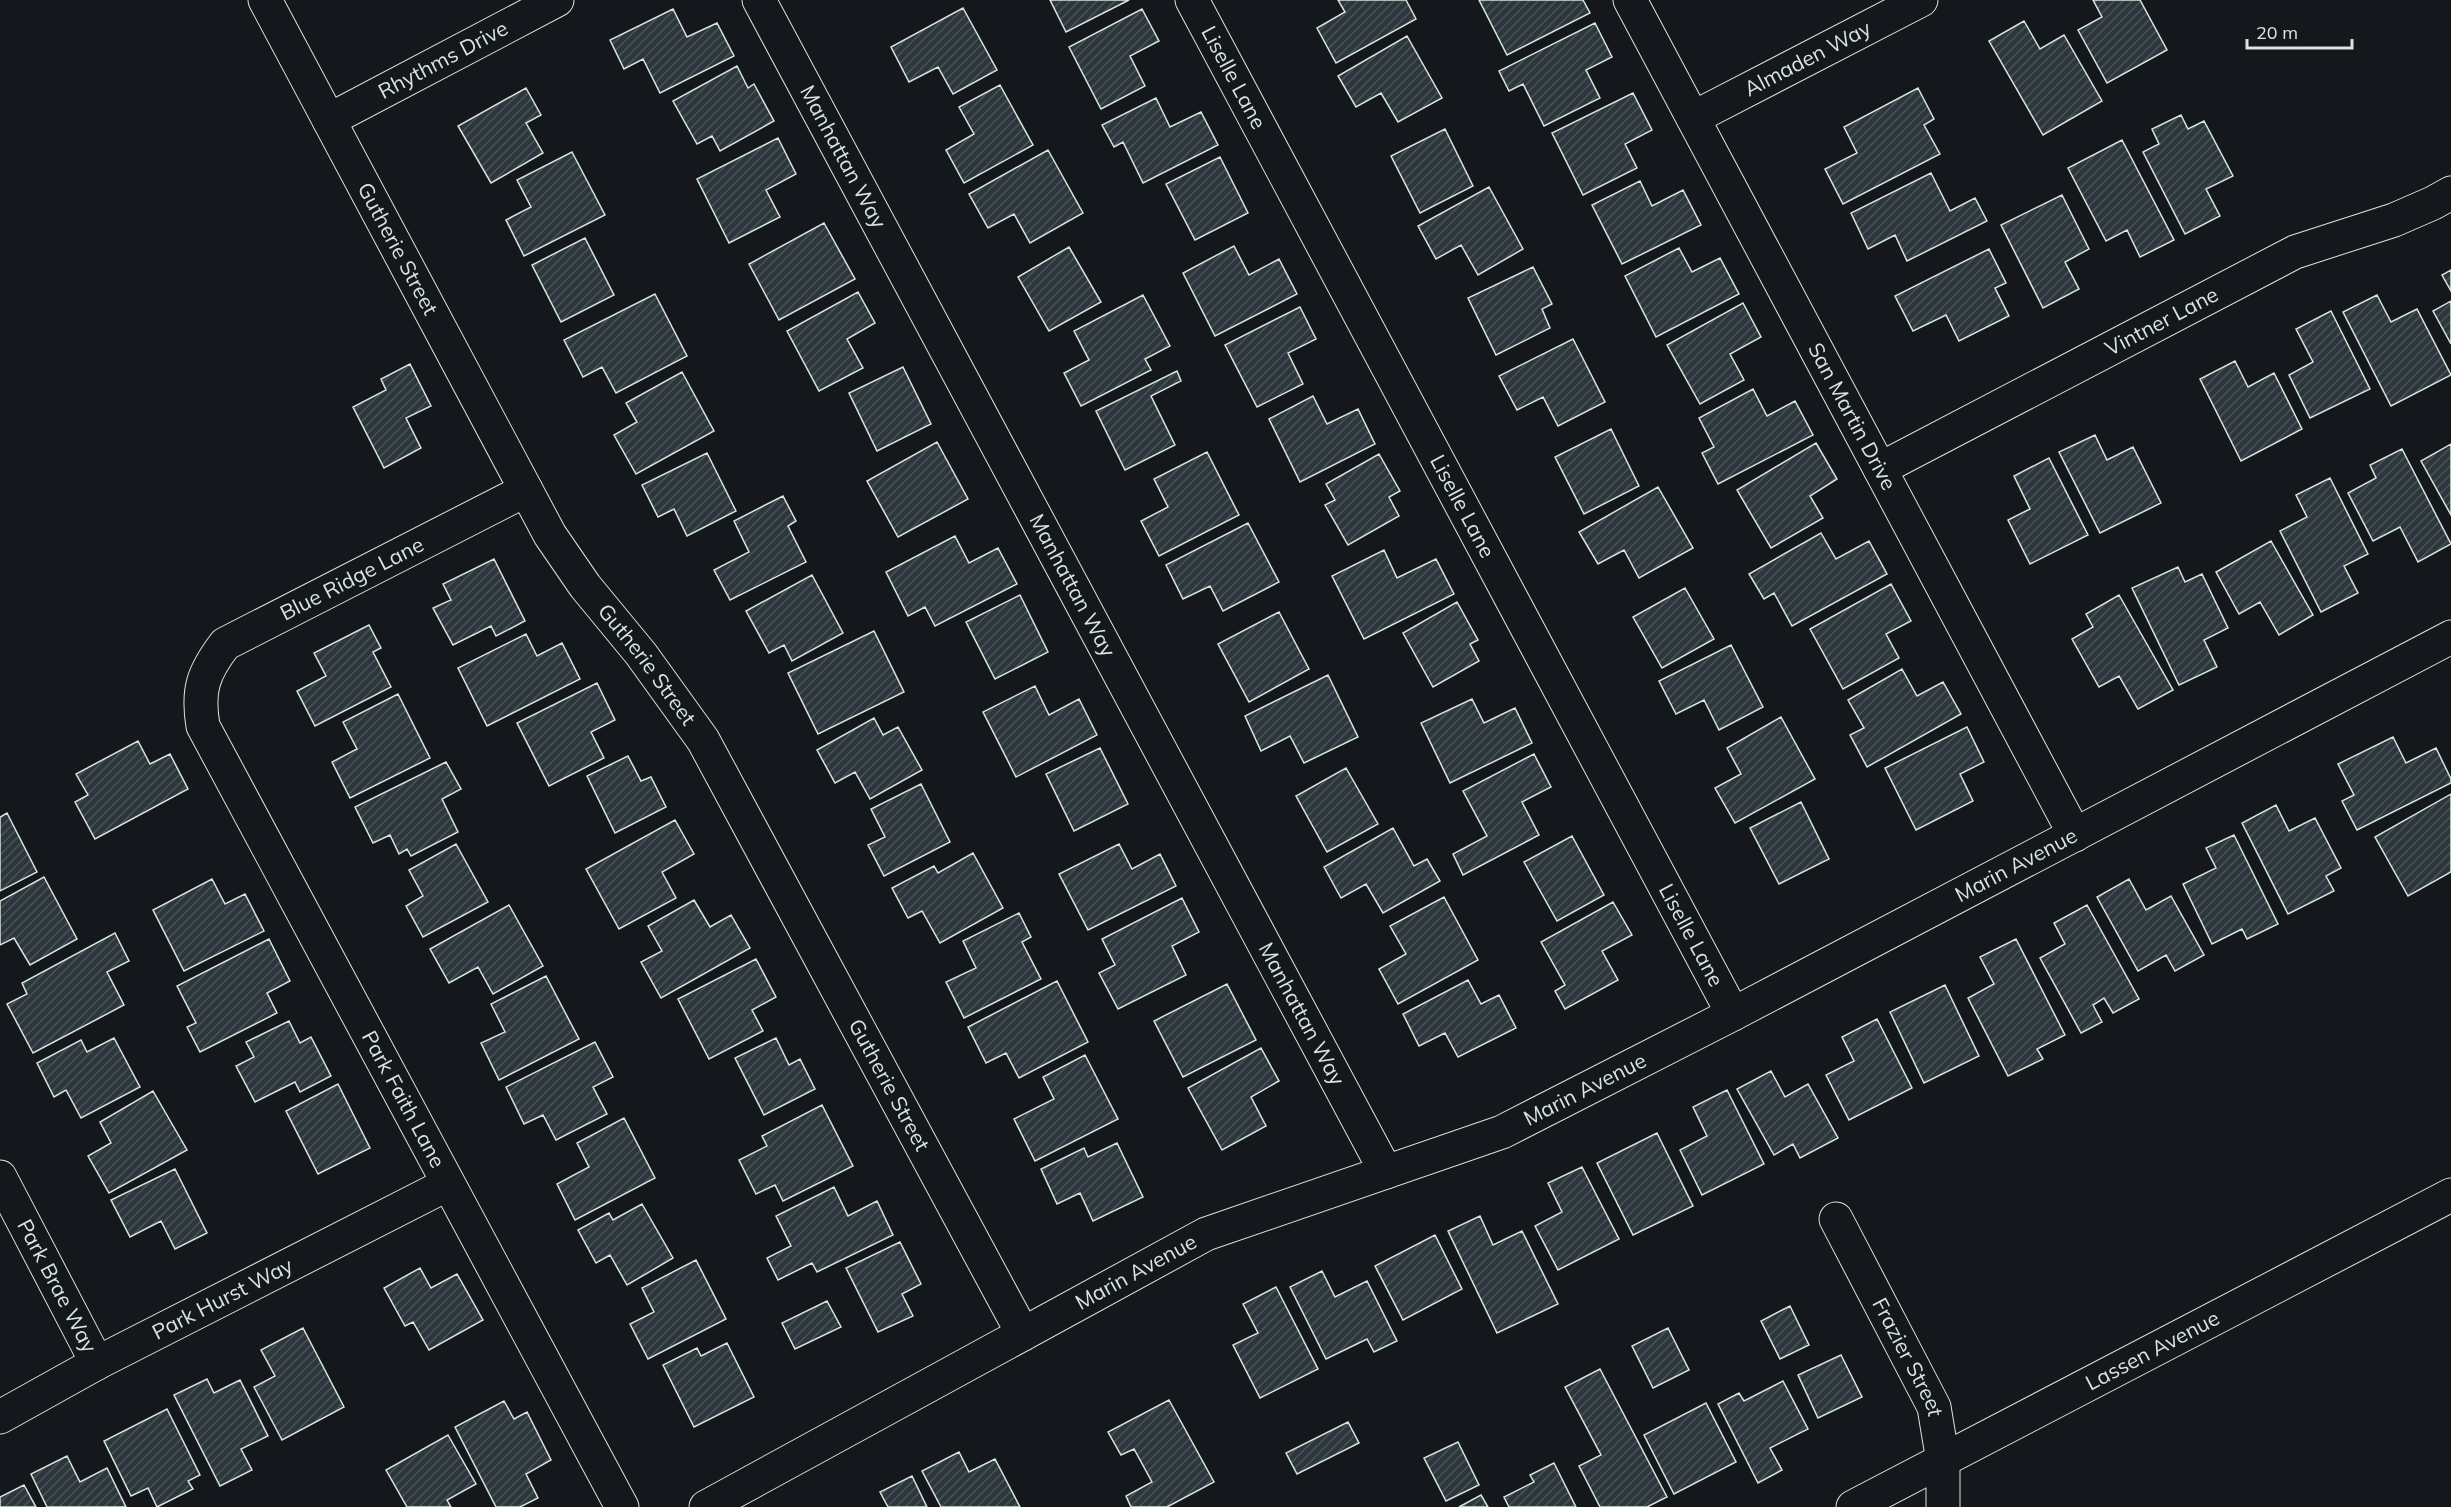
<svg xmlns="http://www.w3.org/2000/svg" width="2451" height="1507" viewBox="0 0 2451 1507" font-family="Mulish,sans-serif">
<defs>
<pattern id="building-hatch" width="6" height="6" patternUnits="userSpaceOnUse" patternTransform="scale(1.5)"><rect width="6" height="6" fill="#2c363c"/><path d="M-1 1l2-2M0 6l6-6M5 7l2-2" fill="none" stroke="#4a5358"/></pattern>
</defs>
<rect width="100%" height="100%" fill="#14181c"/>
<path fill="url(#building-hatch)" stroke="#d8e6dc" stroke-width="1.5" d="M 1050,0 L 1129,0 L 1066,32 Z
M 1338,0 L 1406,0 L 1416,19 L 1336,63 L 1317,28 L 1345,12 Z
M 1479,0 L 1583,0 L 1590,13 L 1507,55 Z
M 2093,0 L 2140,0 L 2167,50 L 2107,83 L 2078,30 L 2102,17 Z
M 963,8 L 997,70 L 953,94 L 938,67 L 909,82 L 891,47 Z
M 673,9 L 687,37 L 717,23 L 734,56 L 660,93 L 643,59 L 624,69 L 610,40 Z
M 1142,9 L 1159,41 L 1130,56 L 1145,86 L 1101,109 L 1069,47 Z
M 2024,21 L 2040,49 L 2064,35 L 2102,101 L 2043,135 L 1989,41 Z
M 1595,23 L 1612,57 L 1586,70 L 1600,98 L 1544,126 L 1523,84 L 1509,91 L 1499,71 Z
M 1407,36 L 1442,98 L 1398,122 L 1381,93 L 1356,107 L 1338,76 Z
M 737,66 L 748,88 L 754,84 L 774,121 L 720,151 L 712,136 L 697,144 L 673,101 Z
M 1000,85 L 1033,145 L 964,183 L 946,150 L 974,134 L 959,107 Z
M 526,88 L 541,115 L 526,123 L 543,153 L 491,183 L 458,126 Z
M 1918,88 L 1934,119 L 1924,125 L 1940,154 L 1843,204 L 1825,169 L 1857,153 L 1844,127 Z
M 1633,93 L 1652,130 L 1625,144 L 1637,168 L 1583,195 L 1552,133 Z
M 1156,98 L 1170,127 L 1201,112 L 1218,145 L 1143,183 L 1123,142 L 1114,147 L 1102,125 Z
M 2181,115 L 2188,129 L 2204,121 L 2233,176 L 2206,189 L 2220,216 L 2185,234 L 2143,152 L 2159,144 L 2152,129 Z
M 1445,129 L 1473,186 L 1420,213 L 1391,156 Z
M 778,138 L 796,174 L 766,190 L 780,217 L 729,243 L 697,179 Z
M 2122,140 L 2174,240 L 2140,257 L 2127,230 L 2106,241 L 2068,168 Z
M 1048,150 L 1083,213 L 1030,243 L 1014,214 L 988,228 L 969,194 Z
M 572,152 L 605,215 L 524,256 L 506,220 L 531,207 L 517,180 Z
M 1220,157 L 1248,213 L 1195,240 L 1166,184 Z
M 1931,173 L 1950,211 L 1975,198 L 1987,221 L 1907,261 L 1895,235 L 1868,249 L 1851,213 Z
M 1640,181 L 1652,206 L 1683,190 L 1701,225 L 1622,264 L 1592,205 Z
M 1489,187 L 1523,249 L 1478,275 L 1461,245 L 1436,259 L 1418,226 Z
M 2062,195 L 2089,249 L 2065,262 L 2079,289 L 2043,308 L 2001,225 Z
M 824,223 L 855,279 L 779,320 L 749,264 Z
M 585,238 L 614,295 L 561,322 L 532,265 Z
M 1234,246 L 1249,275 L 1279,259 L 1297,294 L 1215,336 L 1183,273 Z
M 1069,247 L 1101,302 L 1049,331 L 1018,277 Z
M 1679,248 L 1692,272 L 1720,258 L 1739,294 L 1656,337 L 1625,276 Z
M 1989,249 L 2006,283 L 1995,288 L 2009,316 L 1959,341 L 1946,315 L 1913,331 L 1895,296 Z
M 1533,267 L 1552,304 L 1542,309 L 1550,328 L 1496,355 L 1468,298 Z
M 2451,270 L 2451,291 L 2442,275 Z
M 858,292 L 875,323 L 847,339 L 863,368 L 819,391 L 787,331 Z
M 655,294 L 687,356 L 616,393 L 602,367 L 583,377 L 564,340 Z
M 1143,295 L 1170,346 L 1145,359 L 1151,370 L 1081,406 L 1064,373 L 1089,360 L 1074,331 Z
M 2377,295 L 2391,322 L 2417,309 L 2451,375 L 2391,406 L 2343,312 Z
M 2451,301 L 2451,344 L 2433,311 Z
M 1743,303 L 1761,337 L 1730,354 L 1744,380 L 1700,404 L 1667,345 Z
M 1300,307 L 1316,339 L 1288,353 L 1303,384 L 1257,407 L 1225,345 Z
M 2331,311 L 2370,389 L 2310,418 L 2289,375 L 2313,362 L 2296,329 Z
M 1573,339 L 1605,402 L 1558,426 L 1543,397 L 1517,410 L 1499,376 Z
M 2235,361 L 2248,387 L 2274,373 L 2302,429 L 2241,461 L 2200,379 Z
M 410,364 L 431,406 L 406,418 L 421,448 L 384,468 L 353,407 L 386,390 L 381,379 Z
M 903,367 L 931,424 L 877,451 L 849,393 Z
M 1177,371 L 1181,381 L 1151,396 L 1175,445 L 1125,470 L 1096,411 Z
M 682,372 L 714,431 L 636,474 L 614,435 L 637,422 L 626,403 Z
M 1753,389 L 1767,416 L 1795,401 L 1813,435 L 1718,484 L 1702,453 L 1714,447 L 1699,418 Z
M 1313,396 L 1327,424 L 1358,409 L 1375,444 L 1300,482 L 1269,419 Z
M 1611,429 L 1639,486 L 1584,514 L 1555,457 Z
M 2095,435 L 2107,460 L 2133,447 L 2161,503 L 2100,533 L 2059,452 Z
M 937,442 L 968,499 L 898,537 L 867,481 Z
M 1816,443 L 1837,479 L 1810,496 L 1823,518 L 1771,548 L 1737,490 Z
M 2451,444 L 2451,515 L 2421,461 Z
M 2402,449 L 2451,544 L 2418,562 L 2400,527 L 2373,541 L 2348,493 L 2376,478 L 2370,465 Z
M 1207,452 L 1239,515 L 1159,556 L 1141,521 L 1168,507 L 1154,479 Z
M 707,453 L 736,511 L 687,536 L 674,509 L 658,517 L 642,485 Z
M 1379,454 L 1400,491 L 1389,497 L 1399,516 L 1348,545 L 1325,505 L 1335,500 L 1326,484 Z
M 2049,458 L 2088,535 L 2030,564 L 2008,520 L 2030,509 L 2014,476 Z
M 2330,478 L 2368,554 L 2344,566 L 2358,593 L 2321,612 L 2280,531 L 2307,517 L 2296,495 Z
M 1658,487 L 1693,548 L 1639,578 L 1624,550 L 1598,564 L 1579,532 Z
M 783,496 L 796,521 L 788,526 L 806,562 L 730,600 L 714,570 L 749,552 L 734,521 Z
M 1248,523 L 1279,582 L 1223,611 L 1210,586 L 1183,599 L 1166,565 Z
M 1821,533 L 1836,559 L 1869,541 L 1887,574 L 1792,626 L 1774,593 L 1764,599 L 1749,574 Z
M 955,536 L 969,563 L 998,548 L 1017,584 L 935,626 L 925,607 L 908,616 L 886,572 Z
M 2271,541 L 2313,615 L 2279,635 L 2260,602 L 2239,614 L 2216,572 Z
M 1384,550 L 1397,578 L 1436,559 L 1454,594 L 1364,639 L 1332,576 Z
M 494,559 L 525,621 L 496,636 L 491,626 L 453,645 L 433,608 L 451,600 L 443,584 Z
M 2178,567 L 2185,582 L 2202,574 L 2228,628 L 2204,640 L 2217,667 L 2179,685 L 2132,588 Z
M 812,575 L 843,633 L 792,661 L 784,645 L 769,653 L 746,611 Z
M 1891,584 L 1911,621 L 1886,634 L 1899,658 L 1843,689 L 1810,629 Z
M 1685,588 L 1714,639 L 1662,668 L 1633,617 Z
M 1020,595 L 1048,652 L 995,679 L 966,622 Z
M 2119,595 L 2173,690 L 2138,709 L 2119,676 L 2099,687 L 2072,639 L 2093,627 L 2086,614 Z
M 1457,602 L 1478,640 L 1470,644 L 1479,661 L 1433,687 L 1403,633 Z
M 1279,612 L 1309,669 L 1249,702 L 1218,644 Z
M 369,625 L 381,648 L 373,652 L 391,687 L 315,726 L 297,691 L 326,676 L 314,653 Z
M 874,631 L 904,692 L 818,734 L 788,673 Z
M 526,634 L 537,656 L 562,643 L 580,679 L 487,726 L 458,668 Z
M 1731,645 L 1763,707 L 1719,730 L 1704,700 L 1676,714 L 1659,681 Z
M 1902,669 L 1917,696 L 1943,682 L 1961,714 L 1867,767 L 1850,735 L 1864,728 L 1848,700 Z
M 1328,675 L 1358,737 L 1304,763 L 1290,736 L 1261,751 L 1245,716 Z
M 597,683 L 615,720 L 591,732 L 604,758 L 549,786 L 517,723 Z
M 1035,686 L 1049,715 L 1079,699 L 1097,735 L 1016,777 L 983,712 Z
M 398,694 L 430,758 L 350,798 L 332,762 L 357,749 L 343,722 Z
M 1472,699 L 1484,723 L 1515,708 L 1532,743 L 1450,783 L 1421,723 Z
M 1781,717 L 1815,779 L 1735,823 L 1715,788 L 1741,774 L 1727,748 Z
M 874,718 L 883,735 L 898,727 L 922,770 L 870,799 L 855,772 L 835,783 L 817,750 Z
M 1967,727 L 1984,762 L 1960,774 L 1973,801 L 1916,830 L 1885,768 Z
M 2393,737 L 2406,763 L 2436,748 L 2451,779 L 2451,783 L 2357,830 L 2342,801 L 2354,795 L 2338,764 Z
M 138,741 L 150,764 L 170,754 L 188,789 L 95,839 L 75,802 L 88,795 L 76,774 Z
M 1100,748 L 1128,804 L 1074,831 L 1046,774 Z
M 1534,754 L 1551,787 L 1522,802 L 1539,835 L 1463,875 L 1453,854 L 1487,836 L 1463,791 Z
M 628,756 L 641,781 L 651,777 L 666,807 L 615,833 L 587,776 Z
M 446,762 L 461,789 L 442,799 L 458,832 L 411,856 L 407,849 L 399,854 L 390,835 L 373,843 L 355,807 Z
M 1346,768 L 1378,824 L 1327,852 L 1296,796 Z
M 921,784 L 950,842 L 884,876 L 868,845 L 885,837 L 871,809 Z
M 2451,794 L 2451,872 L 2408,896 L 2375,837 Z
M 1801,802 L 1829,859 L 1779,884 L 1750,828 Z
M 2276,805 L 2289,831 L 2315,818 L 2341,868 L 2326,876 L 2334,891 L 2288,914 L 2242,823 Z
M 7,813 L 37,872 L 0,891 L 0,817 Z
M 675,820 L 694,854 L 662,872 L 676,898 L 619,929 L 586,869 Z
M 1393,828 L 1414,866 L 1427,859 L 1440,881 L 1383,913 L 1366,884 L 1341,898 L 1324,867 Z
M 2234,835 L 2278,924 L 2247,939 L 2242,929 L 2212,944 L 2183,884 L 2216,868 L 2206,848 Z
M 1572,836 L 1604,895 L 1557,921 L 1524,862 Z
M 456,844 L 488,902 L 423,937 L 406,906 L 423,896 L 409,870 Z
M 1119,844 L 1132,869 L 1160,854 L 1176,886 L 1088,930 L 1059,874 Z
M 973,853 L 1003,908 L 940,943 L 922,911 L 908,918 L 892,888 L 934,866 L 938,873 Z
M 44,877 L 77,939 L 30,965 L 14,938 L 0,945 L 0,901 Z
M 212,879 L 225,904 L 245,894 L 264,931 L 184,971 L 153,910 Z
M 2129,879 L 2146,910 L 2171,896 L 2204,955 L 2175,971 L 2166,955 L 2138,971 L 2097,897 Z
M 1444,897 L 1478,960 L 1398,1004 L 1379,969 L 1406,954 L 1390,926 Z
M 1182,898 L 1199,932 L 1172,946 L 1186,975 L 1118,1009 L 1099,973 L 1115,965 L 1102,939 Z
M 694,900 L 710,927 L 731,915 L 750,948 L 661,998 L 641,962 L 662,951 L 648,926 Z
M 1613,902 L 1632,935 L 1602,951 L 1618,980 L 1565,1009 L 1555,991 L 1565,985 L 1541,942 Z
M 509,905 L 543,966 L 493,994 L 478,967 L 449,983 L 430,949 Z
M 2087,905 L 2139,999 L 2113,1013 L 2104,998 L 2093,1005 L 2102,1022 L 2081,1033 L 2040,958 L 2065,944 L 2054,923 Z
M 1019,913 L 1031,937 L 1022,942 L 1041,979 L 964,1018 L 946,982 L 976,968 L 963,941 Z
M 115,933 L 129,961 L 107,972 L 124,1005 L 33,1053 L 7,1004 L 27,994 L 22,983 Z
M 269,939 L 290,981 L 267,993 L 277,1013 L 200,1052 L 187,1027 L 196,1023 L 177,986 Z
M 2016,939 L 2065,1035 L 2037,1049 L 2043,1059 L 2008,1076 L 1968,998 L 1994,984 L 1980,957 Z
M 756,959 L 776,997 L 752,1010 L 763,1031 L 709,1059 L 678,999 Z
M 546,976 L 579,1039 L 499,1080 L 481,1043 L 505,1032 L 491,1004 Z
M 1468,980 L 1481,1004 L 1499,995 L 1516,1028 L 1458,1057 L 1445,1033 L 1419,1046 L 1403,1014 Z
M 1057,981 L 1088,1042 L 1019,1078 L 1006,1053 L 986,1063 L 968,1027 Z
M 1227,984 L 1256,1040 L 1183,1077 L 1154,1021 Z
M 1945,985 L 1979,1056 L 1924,1083 L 1890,1012 Z
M 1877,1019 L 1912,1088 L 1849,1120 L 1826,1075 L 1854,1061 L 1842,1037 Z
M 289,1021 L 300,1043 L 311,1037 L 331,1076 L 300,1092 L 295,1082 L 255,1102 L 236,1066 L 254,1057 L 246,1042 Z
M 114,1038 L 140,1087 L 81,1118 L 66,1090 L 54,1097 L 37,1063 L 81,1040 L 87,1052 Z
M 776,1038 L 789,1065 L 800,1059 L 815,1089 L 764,1115 L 735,1058 Z
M 595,1042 L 613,1077 L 593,1087 L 607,1114 L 556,1140 L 543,1115 L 524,1124 L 506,1087 Z
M 1261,1048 L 1279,1081 L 1251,1097 L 1266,1126 L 1222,1150 L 1188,1088 Z
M 1085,1055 L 1118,1119 L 1035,1161 L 1014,1119 L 1054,1099 L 1043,1077 Z
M 1771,1071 L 1785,1097 L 1808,1084 L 1838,1138 L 1800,1158 L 1793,1144 L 1774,1155 L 1737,1089 Z
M 338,1084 L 370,1148 L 318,1174 L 286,1111 Z
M 1727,1090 L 1764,1164 L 1702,1195 L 1680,1150 L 1707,1136 L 1693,1107 Z
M 153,1091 L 187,1150 L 109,1193 L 88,1156 L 111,1143 L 100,1122 Z
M 822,1105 L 853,1166 L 783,1201 L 775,1185 L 756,1194 L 739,1160 L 767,1146 L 762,1136 Z
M 624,1118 L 655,1178 L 575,1220 L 557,1184 L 589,1167 L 577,1143 Z
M 1657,1133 L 1693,1206 L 1633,1235 L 1597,1163 Z
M 1117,1143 L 1143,1197 L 1093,1221 L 1080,1193 L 1057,1204 L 1041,1169 L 1084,1148 L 1088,1157 Z
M 1582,1167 L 1619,1239 L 1558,1270 L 1535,1226 L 1562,1212 L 1548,1183 Z
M 175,1169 L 207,1233 L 175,1249 L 161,1221 L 130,1237 L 111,1200 Z
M 834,1187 L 848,1216 L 877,1201 L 893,1235 L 817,1272 L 812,1263 L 778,1280 L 767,1258 L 791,1246 L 776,1216 Z
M 642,1204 L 673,1258 L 627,1285 L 610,1255 L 596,1263 L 578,1230 L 609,1213 L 613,1220 Z
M 1480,1216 L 1493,1245 L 1522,1231 L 1558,1304 L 1497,1333 L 1448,1231 Z
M 1435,1235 L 1462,1289 L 1403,1320 L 1375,1266 Z
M 900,1242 L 921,1284 L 902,1294 L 913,1316 L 878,1332 L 846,1268 Z
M 696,1260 L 726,1319 L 648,1359 L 630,1324 L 654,1312 L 642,1288 Z
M 420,1268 L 431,1288 L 457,1274 L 483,1320 L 429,1350 L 413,1322 L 405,1326 L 384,1288 Z
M 1322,1271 L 1335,1297 L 1367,1281 L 1397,1341 L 1374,1352 L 1367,1339 L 1326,1359 L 1290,1287 Z
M 1276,1287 L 1318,1369 L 1260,1398 L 1233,1345 L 1258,1333 L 1243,1304 Z
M 827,1301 L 841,1327 L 795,1349 L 782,1323 Z
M 1790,1306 L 1809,1345 L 1780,1359 L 1761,1321 Z
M 303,1328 L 344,1407 L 282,1440 L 254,1387 L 275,1376 L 261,1350 Z
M 1668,1328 L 1689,1370 L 1653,1388 L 1632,1346 Z
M 727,1343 L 754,1397 L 694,1427 L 663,1365 L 697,1348 L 701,1356 Z
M 1841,1355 L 1862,1397 L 1818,1418 L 1798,1375 Z
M 1600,1369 L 1667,1497 L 1647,1507 L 1600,1507 L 1579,1466 L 1601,1455 L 1565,1387 Z
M 207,1379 L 214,1393 L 240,1380 L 268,1436 L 241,1449 L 252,1470 L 220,1486 L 174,1395 Z
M 1783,1381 L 1808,1429 L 1770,1448 L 1782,1470 L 1758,1483 L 1718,1404 L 1739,1393 L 1744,1401 Z
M 1169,1400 L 1214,1482 L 1167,1507 L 1131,1507 L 1126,1496 L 1152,1482 L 1134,1449 L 1121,1455 L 1108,1432 Z
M 504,1401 L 514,1419 L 527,1412 L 551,1460 L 526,1474 L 538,1498 L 520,1507 L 496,1507 L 455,1427 Z
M 1706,1403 L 1736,1462 L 1674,1494 L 1644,1435 Z
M 167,1409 L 200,1475 L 188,1481 L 193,1489 L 157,1507 L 148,1488 L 131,1496 L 104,1441 Z
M 1348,1422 L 1359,1443 L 1297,1474 L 1286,1453 Z
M 448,1435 L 476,1484 L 447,1500 L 451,1507 L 407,1507 L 386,1470 Z
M 1458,1442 L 1479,1485 L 1446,1501 L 1424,1458 Z
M 959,1452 L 969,1472 L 995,1459 L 1020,1507 L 941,1507 L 922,1471 Z
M 67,1456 L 80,1482 L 107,1468 L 126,1507 L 47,1507 L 31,1474 Z
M 1554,1463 L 1576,1507 L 1509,1507 L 1504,1497 L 1534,1482 L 1530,1475 Z
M 912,1476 L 927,1507 L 888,1507 L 880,1492 Z
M 24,1485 L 36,1507 L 0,1507 L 0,1497 Z
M 1481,1495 L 1488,1507 L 1459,1507 Z"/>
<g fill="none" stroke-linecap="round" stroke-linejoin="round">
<g stroke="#d8e6dc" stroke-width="35">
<g id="minor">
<path id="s1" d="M 265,0 L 550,535 L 585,586 L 641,654 L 703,740 L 1023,1334"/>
<path id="s2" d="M 759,0 L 1386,1172"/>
<path id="s3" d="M 1192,0 L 1733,1014"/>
<path id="s4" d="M 1630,0 L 2075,835"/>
<path id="s5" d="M 1693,118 L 1921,0"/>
<path id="s6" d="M 329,120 L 557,0"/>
<path id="s7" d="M 1880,469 L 2295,252 L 2394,220 L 2433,203 L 2451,193"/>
<path id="s8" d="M 526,490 L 225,644 C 203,673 197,690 203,726 L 622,1507"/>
<path id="s9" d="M 0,1177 L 97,1363"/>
<path id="s10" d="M 1836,1219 L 1934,1407 L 1943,1461 L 1943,1507"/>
<path id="s11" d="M 0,1417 L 97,1363 L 448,1184"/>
<path id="s12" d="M 706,1507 L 1206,1234 L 1502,1132 L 1733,1014 L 2451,637"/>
<path id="s13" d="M 1853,1507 L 2451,1195"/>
</g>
</g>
<use href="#minor" stroke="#14181c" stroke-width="33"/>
</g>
<g text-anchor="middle" stroke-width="4.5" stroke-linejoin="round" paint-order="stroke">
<g font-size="21" fill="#d8e6dc" stroke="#14181c">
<text dy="7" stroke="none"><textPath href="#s5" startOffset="129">Almaden Way</textPath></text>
<text dy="7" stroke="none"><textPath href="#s6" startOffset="129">Rhythms Drive</textPath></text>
<text dy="7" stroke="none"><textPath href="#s3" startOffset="88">Liselle Lane</textPath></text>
<text dy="7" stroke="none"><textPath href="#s2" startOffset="178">Manhattan Way</textPath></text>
<text dy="7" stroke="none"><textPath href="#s1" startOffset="282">Gutherie Street</textPath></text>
<text dy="7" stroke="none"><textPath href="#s7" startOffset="318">Vintner Lane</textPath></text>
<text dy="7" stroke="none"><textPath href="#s4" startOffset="472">San Martin Drive</textPath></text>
<text dy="7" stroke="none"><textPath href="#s3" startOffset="574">Liselle Lane</textPath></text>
<text transform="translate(352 579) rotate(-27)" y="7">Blue Ridge Lane</text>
<text dy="7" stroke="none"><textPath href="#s2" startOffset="664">Manhattan Way</textPath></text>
<text dy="7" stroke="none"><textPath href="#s1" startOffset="768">Gutherie Street</textPath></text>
<text dy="7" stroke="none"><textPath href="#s12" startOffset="1462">Marin Avenue</textPath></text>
<text dy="7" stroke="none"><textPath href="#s3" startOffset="1060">Liselle Lane</textPath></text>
<text dy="7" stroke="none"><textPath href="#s2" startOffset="1150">Manhattan Way</textPath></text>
<text dy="7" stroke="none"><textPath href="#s1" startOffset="1254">Gutherie Street</textPath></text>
<text dy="7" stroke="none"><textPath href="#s12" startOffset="976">Marin Avenue</textPath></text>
<text dy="7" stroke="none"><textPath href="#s8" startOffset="850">Park Faith Lane</textPath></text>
<text dy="7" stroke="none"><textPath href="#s12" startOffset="490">Marin Avenue</textPath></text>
<text dy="7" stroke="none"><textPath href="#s9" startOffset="123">Park Brae Way</textPath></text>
<text dy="7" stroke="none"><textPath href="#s11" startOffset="252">Park Hurst Way</textPath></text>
<text dy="7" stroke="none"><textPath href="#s13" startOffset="338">Lassen Avenue</textPath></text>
<text dy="7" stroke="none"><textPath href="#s10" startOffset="156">Frazier Street</textPath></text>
</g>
</g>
<path d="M2247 39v9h105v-9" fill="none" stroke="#d8e6dc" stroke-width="3"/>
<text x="2256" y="39" font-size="18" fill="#d8e6dc" stroke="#14181c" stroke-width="4.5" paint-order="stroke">20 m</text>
</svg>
